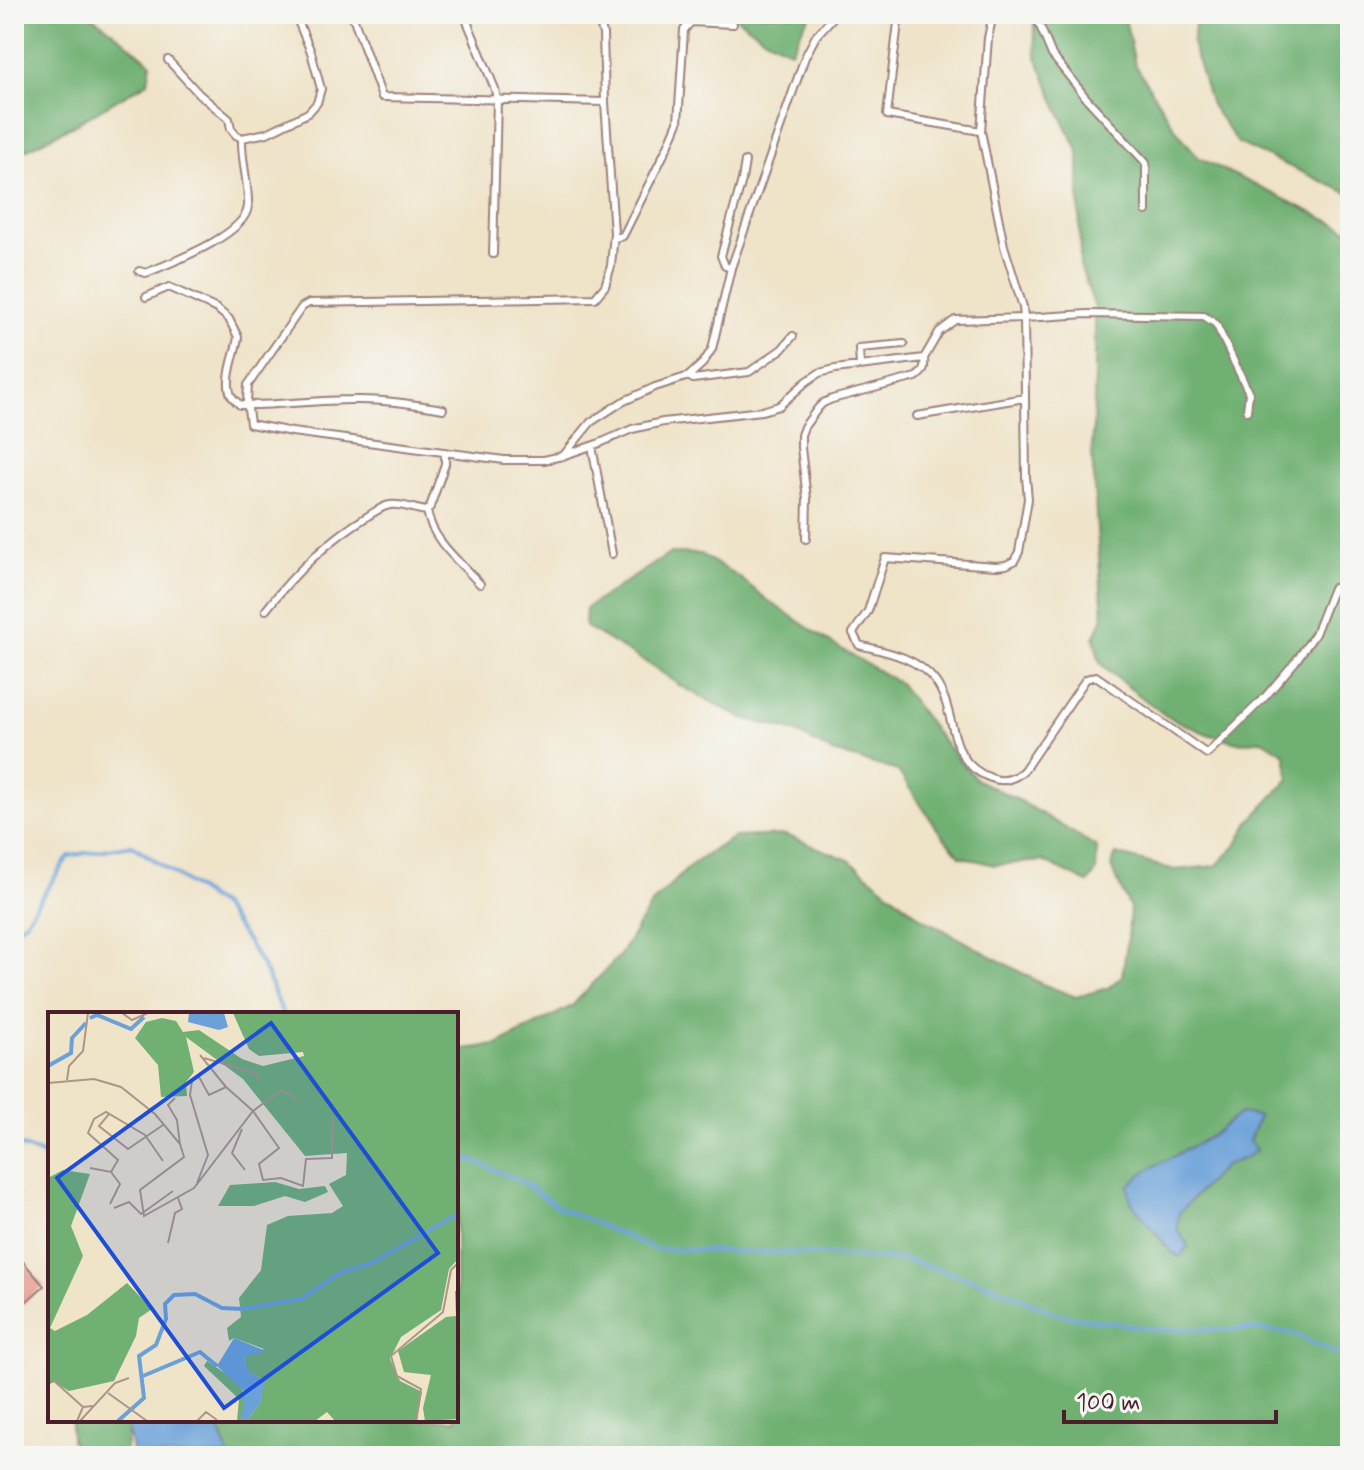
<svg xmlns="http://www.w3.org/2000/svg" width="1364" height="1470" viewBox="0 0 1364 1470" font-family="Mynerve,sans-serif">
<rect width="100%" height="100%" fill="#f6f6f2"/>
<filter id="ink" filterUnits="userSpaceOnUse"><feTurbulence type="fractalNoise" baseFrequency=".0125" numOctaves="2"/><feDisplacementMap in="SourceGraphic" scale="16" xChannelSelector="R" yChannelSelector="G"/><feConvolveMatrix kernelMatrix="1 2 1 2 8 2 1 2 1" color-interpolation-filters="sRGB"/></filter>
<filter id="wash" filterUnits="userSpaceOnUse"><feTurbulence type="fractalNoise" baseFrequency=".006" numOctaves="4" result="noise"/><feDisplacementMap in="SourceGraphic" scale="32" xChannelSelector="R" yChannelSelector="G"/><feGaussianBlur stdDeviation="1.8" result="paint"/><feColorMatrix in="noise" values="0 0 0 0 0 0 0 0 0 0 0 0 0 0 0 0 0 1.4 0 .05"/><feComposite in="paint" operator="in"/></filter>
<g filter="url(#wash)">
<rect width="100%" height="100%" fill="#efe3c8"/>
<path fill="#70b072" stroke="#5d684e" stroke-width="2" d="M 14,14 L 88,14 L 106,26 L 151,63 L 148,82 L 70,127 L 14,156 Z
M 731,14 L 812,14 L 805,23 L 791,51 L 765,38 Z
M 1033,14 L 1124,14 L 1135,64 L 1176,130 L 1199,158 L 1350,231 L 1350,1456 L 229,1456 L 216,1420 L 456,1420 L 456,1050 L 497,1045 L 572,1006 L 620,955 L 651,905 L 691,865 L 734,837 L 786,835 L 849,860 L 920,917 L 1042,984 L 1076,997 L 1108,988 L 1122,976 L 1128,938 L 1130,908 L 1111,867 L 1116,854 L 1175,870 L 1216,866 L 1236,846 L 1249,822 L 1289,779 L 1285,754 L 1263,740 L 1242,743 L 1207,734 L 1166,716 L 1123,683 L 1100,663 L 1094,638 L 1103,617 L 1092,455 L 1095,375 L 1095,308 L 1080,265 L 1079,152 L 1057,107 L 1036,55 Z
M 1197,14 L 1350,14 L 1350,194 L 1238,143 L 1211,105 L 1192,43 Z
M 671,553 L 701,554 L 740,578 L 770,602 L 831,643 L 899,683 L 938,735 L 977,780 L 1020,801 L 1097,847 L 1096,872 L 1088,883 L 1043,861 L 994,865 L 960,856 L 940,833 L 898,771 L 833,752 L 793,731 L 740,717 L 679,685 L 657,669 L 585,626 L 586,608 Z
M 71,1420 L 130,1420 L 125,1456 L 79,1456 L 71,1440 Z"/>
<path fill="#6aa1d8" stroke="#5a6082" stroke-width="2" d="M 1240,1113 L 1259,1116 L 1249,1141 L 1256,1150 L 1245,1158 L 1224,1166 L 1179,1213 L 1177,1228 L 1188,1246 L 1180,1257 L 1172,1253 L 1131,1202 L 1128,1186 L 1147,1170 L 1212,1136 Z
M 130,1420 L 216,1420 L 229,1456 L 133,1456 L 128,1429 Z"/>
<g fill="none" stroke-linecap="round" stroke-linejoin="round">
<path stroke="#6aa1d8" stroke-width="4" d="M 14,930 L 25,922 L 69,856 L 132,845 L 221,906 L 248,942 L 265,971 L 283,1014
M 14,1144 L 50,1157
M 456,1154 L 519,1180 L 558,1207 L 655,1249 L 796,1253 L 907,1260 L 991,1285 L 1057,1314 L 1158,1330 L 1257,1329 L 1290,1333 L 1338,1354 L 1350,1355"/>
</g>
<g id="blocks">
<path fill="#e59a8c" d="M 14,1251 L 44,1286 L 14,1312 Z
M 14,1417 L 16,1417 L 20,1445 L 26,1456 L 14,1456 Z"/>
</g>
</g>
<g filter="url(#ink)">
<use href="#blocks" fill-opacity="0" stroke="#9c817a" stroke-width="2"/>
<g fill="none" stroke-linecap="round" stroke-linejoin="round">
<g stroke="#9c817a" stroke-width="10">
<path id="lane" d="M 352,14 L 382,97 L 605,102
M 464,14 L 495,89 L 497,100 L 493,254
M 597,14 L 603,34 L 605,102 L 614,233 L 611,266 L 605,286 L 595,298 L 309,303 L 302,307 L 248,385 L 247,401 L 250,424 L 292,432 L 504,460 L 544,460 L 562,456 L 600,443 L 632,429 L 663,422 L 762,411 L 779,406 L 806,382 L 819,373 L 835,369 L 924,358 L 939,332 L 955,320 L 1024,318 L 1026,477 L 1028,499 L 1019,552 L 1014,561 L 1006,565 L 996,566 L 885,558 L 868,611 L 853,633 L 859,645 C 887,652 917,657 935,681 C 959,713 944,761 991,778 C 1004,783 1015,779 1024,770 L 1086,679 L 1096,676 L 1207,754 L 1265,697 L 1295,662 L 1315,634 L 1333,588
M 899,14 L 887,115 L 981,131 L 1004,246 L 1023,307 L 1024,318 L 1087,314 L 1204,316 L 1216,324 L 1249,393 L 1247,411
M 1035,14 L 1052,55 L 1087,99 L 1146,163 L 1146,211
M 168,60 L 199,94 L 229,119 L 231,129 L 236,135 L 242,138 L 267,133 L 308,113 L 317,103 L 321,89 L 311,52 L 295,14
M 981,131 L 988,38 L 993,14
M 614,238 L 623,236 L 668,146 L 678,122 L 684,30 L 691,22 L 733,24
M 731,268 L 725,266 L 721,256 L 742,180 L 745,161
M 139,271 L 146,273 C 170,263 246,235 248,206 C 249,185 241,160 242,138
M 146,297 L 169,287 L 217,309 L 229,319 L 238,337 C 236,352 224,380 231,395 C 233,399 237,402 240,405 C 277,406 314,400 351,400 C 382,399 412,404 443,409
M 860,366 L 859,348 L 904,344
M 689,376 L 693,379 L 749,372 L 782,349 L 793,336
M 917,416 L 1025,398
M 592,446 L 612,554
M 563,456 L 591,422 L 622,402 L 655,387 L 689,376 L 703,363 L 712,349 L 731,268 L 805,57 L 816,36 L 836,14
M 427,511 C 432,541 460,562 480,584
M 806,539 L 807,499 L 801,448 L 801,435 L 804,427 L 818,408 L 823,403 L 832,399 L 916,377 C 924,372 925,367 924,358
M 266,610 C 295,572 327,541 368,516 C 375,512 382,506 390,505 C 402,503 415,510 427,511 L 430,507 L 445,464 L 445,452"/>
</g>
<use href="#lane" stroke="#fff" stroke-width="6"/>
</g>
</g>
<g transform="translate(48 1012)">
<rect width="410" height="410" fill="#efe3c8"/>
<path d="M 185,1 L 410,1 L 410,247 L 401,257 L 393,298 L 353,325 L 342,347 L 352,369 L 374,380 L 369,409 L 287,409 L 279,400 L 267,409 L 198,409 L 212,392 L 216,368 L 199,359 L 196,345 L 216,337 L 186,326 L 181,329 L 179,316 L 193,305 L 191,286 L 213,258 L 219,213 L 240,204 L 284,201 L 295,194 L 281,172 L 298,163 L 299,141 L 257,144 L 195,67 L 138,25 L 146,60 L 138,70 L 139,84 L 113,85 L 110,53 L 87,26 L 98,10 L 114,6 L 128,9 L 135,20 L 151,18 L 194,47 L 215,54 L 256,44 L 255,40 L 211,44 L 201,37 ZM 15,158 L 42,162 L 23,214 L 35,244 L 2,316 L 7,319 L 39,303 L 79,271 L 104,297 L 91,306 L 88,324 L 66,369 L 21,379 L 6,370 L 0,373 L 0,166 ZM 227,170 L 251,177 L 277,174 L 280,180 L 257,190 L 237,184 L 206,194 L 170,194 L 182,173 ZM 407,279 L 410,279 L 410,407 L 377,409 L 375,396 L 383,363 L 356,360 L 350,339 L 398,305 L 408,304 ZM 159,349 L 190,370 L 198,385 L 193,409 L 189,409 L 191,387 L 156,354 Z" fill="#70b072"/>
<path d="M 141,1 L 176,1 L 180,15 L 171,18 L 140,10 ZM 186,326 L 218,339 L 196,345 L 200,359 L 217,369 L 212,392 L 198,409 L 193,409 L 197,380 L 169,354 Z" fill="#6aa1d8"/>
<path fill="none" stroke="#6aa1d8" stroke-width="4" d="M 42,6 L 49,3 L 83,17 L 96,5M 0,54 L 23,41 L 24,26 L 38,11M 95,364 L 152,340 L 169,354M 70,409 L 96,386 L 91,344 L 108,333 L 118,307 L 117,292 L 126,283 L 147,282 L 174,296 L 194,297 L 253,287 L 294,260 L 324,251 L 410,202"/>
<path fill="none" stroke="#ad9589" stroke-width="2" d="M 74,1 L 84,8 L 100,1M 152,43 L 178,75M 156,46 L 207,61 L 212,68M 19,68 L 21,54 L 35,39 L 40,1M 0,71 L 46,67 L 73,75 L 107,102 L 132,132 L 136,145 L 92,178 L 96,204 L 146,176 L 205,99 L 231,136 L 211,152 L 215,168 L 233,166 L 255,174 L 258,147 L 284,146 L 285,106M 0,80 L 0,111M 127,86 L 120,93 L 129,108 L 132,133M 61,102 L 51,114 L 80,137 L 115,113M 194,117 L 184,141 L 197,158M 42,156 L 63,160 L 70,148 L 40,121 L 46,107 L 58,100 L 97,123 L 115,149M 149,171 L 160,143 L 142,83 L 144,69 L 151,65 L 161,83 L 178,75 L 205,99 L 233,78 L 251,88M 62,192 L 72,172 L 63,160M 66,196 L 81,190 L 93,202 L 125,179M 120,231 L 127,201 L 134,197 L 130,186M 5,368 L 35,395M 60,381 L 99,409M 29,409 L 35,395 L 45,394M 32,409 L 67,371 L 81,366M 149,409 L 158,400 L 169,408M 368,409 L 373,377 L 349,364 L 343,344 L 395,300 L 403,258 L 410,251"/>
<path fill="#1d4ed8" fill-opacity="0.15" stroke="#1d4ed8" stroke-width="4" d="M 223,11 L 390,241 L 176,396 L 9,166 Z"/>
<rect width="410" height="410" fill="none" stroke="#4a1f2b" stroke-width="4"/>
</g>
<rect width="1364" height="1470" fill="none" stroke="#f6f6f2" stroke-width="48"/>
<path d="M1064 1410v12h212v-12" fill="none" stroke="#4a1f2b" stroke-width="4"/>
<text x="1076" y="1410" font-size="24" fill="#4a1f2b" stroke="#f6f6f2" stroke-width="6" paint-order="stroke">100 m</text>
</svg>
